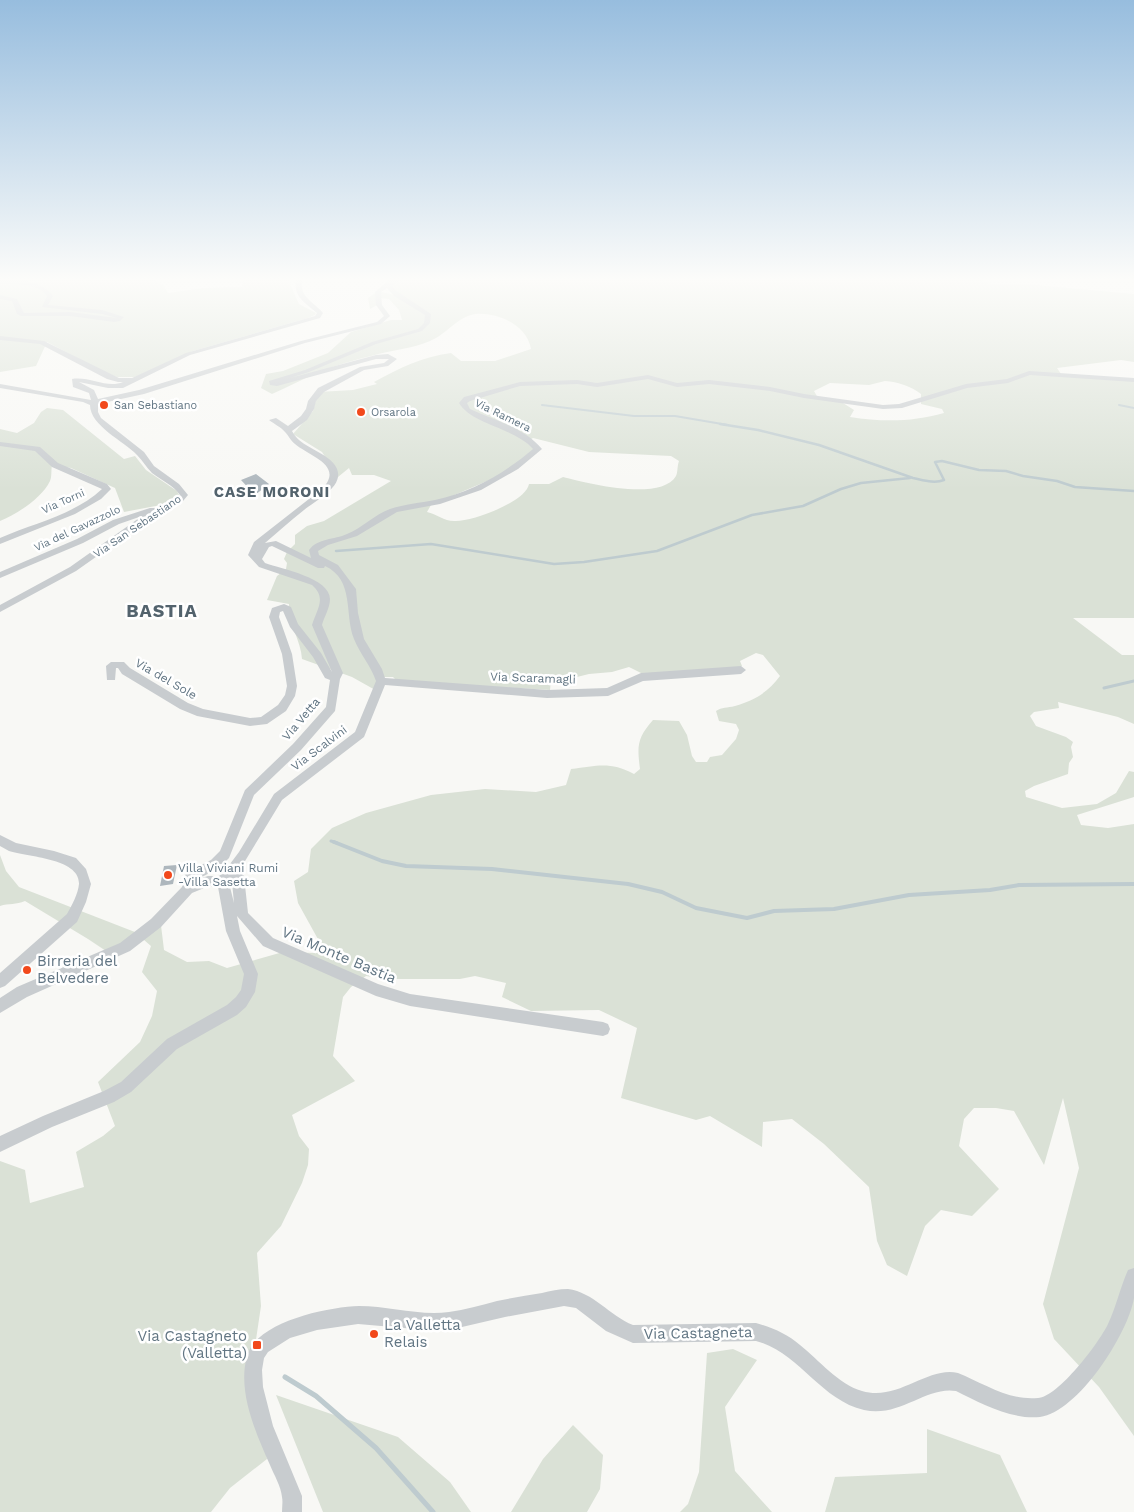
<svg xmlns="http://www.w3.org/2000/svg" width="1134" height="1512" viewBox="0 0 1134 1512" font-family="'Work Sans',sans-serif">
<rect width="100%" height="100%" fill="#f8f8f5"/>
<path fill="#dae1d6" fill-rule="evenodd" d="M 0,278 L 151,278 L 164,286 L 168,293 L 203,288 L 242,287 L 243,278 L 293,278 L 289,282 L 299,304 L 316,313 L 315,315 L 308,318 L 193,351 L 135,377 L 117,377 L 104,372 L 47,342 L 36,366 L 0,372 Z
M 405,278 L 980,278 L 991,284 L 1036,285 L 1134,294 L 1134,362 L 1121,360 L 1057,368 L 1061,374 L 1134,379 L 1134,618 L 1073,618 L 1122,655 L 1134,655 L 1134,724 L 1118,717 L 1058,702 L 1059,708 L 1034,712 L 1030,716 L 1036,726 L 1066,737 L 1073,742 L 1071,747 L 1073,757 L 1069,763 L 1068,774 L 1034,786 L 1025,791 L 1026,797 L 1062,808 L 1097,804 L 1116,793 L 1129,771 L 1134,772 L 1134,797 L 1077,815 L 1081,825 L 1108,828 L 1134,824 L 1134,1436 L 1099,1387 L 1054,1339 L 1043,1304 L 1079,1168 L 1063,1098 L 1044,1165 L 1014,1111 L 996,1108 L 974,1108 L 964,1119 L 959,1146 L 999,1189 L 972,1216 L 941,1210 L 925,1226 L 907,1276 L 887,1265 L 877,1241 L 869,1187 L 824,1144 L 792,1119 L 763,1122 L 762,1147 L 710,1116 L 696,1120 L 621,1098 L 637,1028 L 599,1010 L 531,1011 L 502,997 L 506,983 L 475,976 L 460,979 L 387,979 L 366,976 L 351,987 L 343,997 L 333,1056 L 355,1081 L 292,1115 L 299,1136 L 309,1149 L 308,1165 L 302,1183 L 281,1226 L 257,1253 L 261,1306 L 254,1353 L 267,1459 L 230,1488 L 211,1512 L 0,1512 L 0,1161 L 25,1170 L 30,1203 L 84,1187 L 76,1152 L 103,1136 L 115,1126 L 98,1082 L 140,1042 L 152,1016 L 157,991 L 142,972 L 151,946 L 144,940 L 115,957 L 88,939 L 25,901 C 16,905 9,903 0,906 L 0,855 L 6,871 L 19,887 L 140,934 L 160,917 L 164,950 L 187,962 L 209,961 L 227,968 L 283,952 L 315,953 L 319,941 L 298,903 L 294,881 L 308,872 L 311,849 L 332,828 L 366,813 L 431,795 L 485,789 L 536,792 L 566,785 L 571,769 C 597,766 610,761 634,774 L 640,769 C 637,746 637,738 653,720 L 679,721 L 687,735 L 692,756 L 696,762 L 707,762 L 710,757 L 722,755 L 736,739 L 739,730 L 736,724 L 719,721 L 716,711 C 722,707 727,708 735,706 C 755,700 767,693 780,676 L 763,655 L 756,653 L 740,661 L 742,666 L 717,674 L 691,675 L 641,673 L 629,667 L 612,672 L 589,674 L 569,679 L 557,677 L 551,679 L 550,690 L 397,681 L 393,677 L 384,677 L 377,691 L 352,677 L 302,659 C 301,640 287,622 289,604 L 267,600 L 277,576 L 286,569 L 287,563 L 284,559 L 287,552 L 295,544 L 295,535 L 307,526 L 324,521 L 391,481 L 374,475 L 352,475 L 349,468 L 338,477 L 322,452 L 293,434 L 313,411 L 318,392 L 353,390 L 377,384 L 374,382 C 399,368 422,357 451,353 L 461,361 L 495,361 L 531,349 C 527,325 498,312 475,314 C 457,317 447,334 430,341 C 411,349 391,350 371,356 C 354,360 336,365 320,372 C 304,378 288,387 272,394 L 261,388 L 266,374 L 283,371 L 328,353 L 351,332 L 391,320 L 402,320 L 399,310 L 389,299 L 379,298 L 377,305 L 370,309 L 368,298 L 378,291 L 394,295 L 390,287 ZM 885,381 C 898,382 911,386 921,394 L 921,404 L 942,409 L 944,413 C 913,422 882,422 850,417 L 854,410 L 843,403 L 818,398 L 814,391 L 830,383 L 869,385 ZM 533,438 L 589,452 L 671,456 L 679,461 C 677,466 678,472 676,476 C 661,502 586,483 563,477 L 549,484 L 529,484 C 526,502 473,521 456,521 C 445,522 437,514 427,512 L 431,505 L 506,473 L 535,450 L 526,442 Z
M 47,408 L 63,410 L 124,459 L 135,456 L 146,470 L 177,491 L 179,495 L 166,504 L 124,512 L 115,488 L 71,468 L 52,465 C 51,470 52,477 50,481 C 42,498 17,514 0,521 L 0,429 L 17,433 L 34,423 L 41,412 Z
M 733,1349 L 757,1360 L 725,1407 L 735,1471 L 772,1512 L 680,1512 L 688,1504 L 699,1472 L 707,1353 Z
M 276,1395 L 398,1437 L 450,1482 L 471,1512 L 323,1512 Z
M 573,1425 L 603,1455 L 600,1489 L 587,1512 L 511,1512 L 543,1459 Z
M 927,1429 L 1000,1455 L 1027,1512 L 825,1512 L 835,1477 L 927,1473 Z"/>
<g fill="none" stroke-linecap="round" stroke-linejoin="round">
<path stroke="#becbcf" stroke-width="2" d="M 542,405 L 634,416 L 675,416 L 728,425
M 1119,405 L 1134,408"/>
<path stroke="#becbcf" stroke-width="2.5" d="M 720,424 L 758,430 L 819,445 L 913,478 C 923,480 934,484 944,480 L 935,462 L 942,461 L 979,470 L 1006,471 L 1023,476 L 1057,481 L 1075,487 L 1134,491
M 336,551 L 431,544 L 554,564 L 584,562 L 657,551 L 752,515 L 803,506 L 841,489 L 861,483 L 910,478"/>
<path stroke="#becbcf" stroke-width="3" d="M 1104,688 L 1134,681
M 331,841 L 337,843"/>
<path stroke="#becbcf" stroke-width="4" d="M 334,842 L 382,861 L 406,866 L 492,869 L 628,884 L 662,892 L 696,908 L 747,918 L 774,911 L 834,909 L 909,895 L 990,890 L 1019,885 L 1134,884"/>
<path stroke="#becbcf" stroke-width="5" d="M 285,1377 L 316,1396 L 376,1448 L 433,1512"/>
</g>
<path fill="#aeb7bd" d="M 256,474 L 269,484 L 255,495 L 241,480 Z
M 177,865 L 173,884 L 160,886 L 164,866 Z"/>
<g fill="none" stroke-linecap="round" stroke-linejoin="round">
<path fill="#c8cccf" fill-rule="evenodd" d="M 297,278 L 303,278 C 297,296 313,301 323,313 L 320,318 L 190,355 L 123,388 L 108,388 L 79,382 L 94,390 L 98,399 L 139,390 L 301,341 L 377,322 L 384,316 L 376,305 L 375,292 L 390,279 L 404,278 L 392,286 L 395,290 L 431,314 L 430,323 L 422,331 L 376,344 L 309,372 L 290,378 L 376,355 L 388,354 L 397,359 L 388,366 L 364,370 L 324,392 L 316,401 L 314,409 L 307,420 L 292,431 C 299,445 317,449 329,459 C 355,481 319,498 304,510 C 290,521 278,532 265,543 L 276,541 L 311,558 L 309,550 C 318,538 334,540 347,534 C 362,528 374,515 390,509 C 405,504 420,503 435,500 C 472,492 505,473 533,449 C 515,428 471,424 459,403 L 464,397 L 520,382 L 577,380 L 597,383 L 648,375 L 677,383 L 709,380 L 770,387 L 804,394 L 883,405 L 899,404 L 966,384 L 1007,379 L 1029,371 L 1134,378 L 1134,382 L 1030,375 L 1008,383 L 967,388 L 902,408 L 883,409 L 804,398 L 770,391 L 709,384 L 677,387 L 648,379 L 597,387 L 577,384 L 520,386 L 470,401 L 467,403 L 470,409 C 494,420 525,428 542,449 L 518,469 L 481,490 L 440,504 L 397,512 L 357,536 L 328,545 L 318,551 L 319,555 L 338,565 L 356,589 L 358,613 L 364,639 L 382,669 L 385,678 L 547,690 L 607,688 L 641,673 L 741,666 L 746,670 L 741,674 L 643,681 L 608,696 L 547,698 L 385,685 L 364,737 L 282,800 L 276,810 L 239,871 L 244,876 L 248,913 L 273,938 L 378,984 L 410,994 L 603,1022 L 608,1024 L 610,1029 L 608,1034 L 603,1036 L 410,1006 L 376,996 L 263,946 L 237,916 L 240,931 L 258,974 L 255,992 L 246,1007 L 237,1015 L 177,1049 L 131,1092 L 114,1102 L 52,1127 L 0,1152 L 0,1136 L 43,1116 L 104,1091 L 121,1082 L 167,1039 L 227,1005 L 236,997 L 241,990 L 244,974 L 226,931 L 218,887 L 209,886 L 192,893 L 161,927 L 130,951 L 27,997 L 0,1013 L 0,998 L 17,987 L 120,943 L 151,919 L 182,887 L 186,873 L 211,860 L 220,851 L 245,790 L 293,744 L 326,707 L 330,680 L 325,678 L 313,657 L 290,627 L 283,611 L 280,612 L 279,617 L 292,654 L 297,686 L 295,696 L 286,711 L 267,724 L 250,726 L 197,716 L 180,709 L 122,674 L 118,668 L 116,668 L 115,680 L 107,680 L 106,666 L 111,662 L 124,662 L 130,668 L 188,703 L 203,709 L 250,718 L 261,717 L 278,705 L 285,695 L 287,686 L 282,654 L 269,617 L 272,608 L 284,604 L 291,607 L 298,624 L 321,653 L 332,672 L 312,625 C 317,609 327,598 312,585 L 259,567 L 248,555 L 254,542 L 323,488 C 344,465 309,456 295,444 C 290,440 289,436 285,432 C 281,427 274,424 269,420 L 276,418 L 288,426 L 301,416 L 306,409 L 308,401 L 318,388 L 360,367 L 384,363 L 389,359 L 376,359 L 277,386 L 270,385 L 269,381 L 305,370 L 372,342 L 418,329 L 424,323 L 425,315 L 394,296 L 387,288 L 381,292 L 382,305 L 390,316 L 381,324 L 305,343 L 144,394 L 98,404 L 98,412 L 101,418 L 144,452 L 154,466 L 179,484 L 188,495 L 183,501 L 154,516 L 76,571 L 0,612 L 0,605 L 70,567 L 142,516 L 119,524 L 83,543 L 0,578 L 0,572 L 77,539 L 113,520 L 150,508 L 156,508 L 180,495 C 173,485 161,480 152,473 C 146,467 143,461 137,455 C 124,441 90,426 90,405 L 83,402 L 0,388 L 0,384 L 91,400 L 89,393 L 73,387 L 72,379 C 90,376 107,389 123,382 L 118,382 L 107,379 L 40,344 L 0,340 L 0,336 L 44,341 L 113,375 L 119,378 L 132,378 L 186,353 L 315,316 L 317,313 C 306,303 291,296 297,278 ZM 272,546 L 318,568 L 324,568 L 325,566 C 355,580 344,614 354,639 C 360,654 371,666 376,681 L 355,732 L 274,794 L 239,852 L 224,872 L 219,876 L 208,876 L 196,880 L 219,868 L 229,858 L 254,795 L 301,750 L 335,711 L 340,679 L 343,673 L 322,625 C 324,617 330,608 330,599 C 330,578 282,569 265,563 L 262,559 L 269,547 ZM 232,882 L 234,903 L 229,883 Z
M 0,280 C 19,281 41,279 53,296 L 48,305 L 102,310 L 124,317 L 120,321 L 114,322 L 70,316 L 21,316 L 17,314 L 12,301 L 0,299 L 0,295 L 17,299 L 24,313 L 70,312 L 117,318 L 102,314 L 42,307 L 47,296 C 36,282 16,285 0,284 Z
M 0,442 L 40,447 L 58,463 L 107,484 L 111,489 L 101,499 L 75,514 L 0,544 L 0,538 C 34,523 74,515 102,489 L 52,467 L 35,451 L 0,446 Z
M 0,835 L 16,843 L 54,851 L 76,858 L 86,869 L 91,884 L 86,902 L 77,922 L 5,986 L 0,988 L 0,973 L 67,914 C 72,905 78,894 79,884 C 80,858 27,857 9,851 L 0,846 Z
M 1134,1268 C 1134,1277 1134,1289 1134,1298 C 1128,1334 1078,1412 1040,1417 C 1012,1420 980,1403 956,1391 C 926,1386 900,1418 864,1410 C 820,1400 799,1352 756,1341 L 633,1343 L 606,1331 L 576,1308 L 564,1306 L 505,1317 L 449,1330 L 427,1330 L 358,1324 L 317,1330 L 290,1338 L 268,1352 L 264,1358 L 262,1370 L 263,1387 L 273,1426 L 302,1496 L 302,1512 L 282,1512 C 282,1507 283,1502 282,1497 C 281,1486 274,1475 270,1465 C 256,1433 237,1392 247,1356 C 256,1322 327,1307 359,1306 C 389,1306 419,1316 449,1312 C 465,1310 481,1305 497,1301 C 512,1298 527,1295 542,1293 C 550,1291 559,1289 568,1289 C 593,1292 610,1316 633,1325 L 756,1323 C 773,1328 787,1334 800,1345 C 819,1360 838,1384 862,1391 C 898,1402 927,1366 958,1373 C 983,1383 1009,1401 1038,1398 C 1058,1397 1099,1343 1108,1324 C 1116,1307 1120,1288 1128,1270 Z"/>
</g>
<linearGradient id="sky" x2="0" y2="1"><stop stop-color="#97bdde"/><stop offset="0.57" stop-color="#fcfcfa"/><stop offset="1" stop-color="#fcfcfa" stop-opacity="0"/></linearGradient>
<rect width="1134" height="490" fill="url(#sky)"/>
<g fill="#f2491c" stroke="#fff" stroke-width="2">
<circle cx="104" cy="405" r="5"/>
<circle cx="361" cy="412" r="5"/>
<circle cx="168" cy="875" r="5"/>
<circle cx="27" cy="970" r="5"/>
<circle cx="374" cy="1334" r="5"/>
<rect x="252" y="1340" width="10" height="10" rx="2.5"/>
</g>
<g text-anchor="middle" stroke-width="5" stroke-linejoin="round" paint-order="stroke">
<g font-size="11" fill="#617583" stroke="#fff" text-anchor="start">
<text x="114" y="409">San Sebastiano</text>
<text x="371" y="416">Orsarola</text>
</g>
<g font-size="11" fill="#617583" stroke="#fff">
<text transform="translate(503 415) rotate(26)" y="4">Via Ramera</text>
<text transform="translate(63 501) rotate(-24)" y="4">Via Torni</text>
<text transform="translate(137 526) rotate(-34)" y="4">Via San Sebastiano</text>
<text transform="translate(77 528) rotate(-25)" y="4">Via del Gavazzolo</text>
</g>
<g font-size="12" fill="#617583" stroke="#fff">
<text transform="translate(533 678) rotate(2)" y="4">Via Scaramagli</text>
<text transform="translate(166 679) rotate(30)" y="4">Via del Sole</text>
<text transform="translate(301 719) rotate(-50)" y="4">Via Vetta</text>
<text transform="translate(319 748) rotate(-37)" y="4">Via Scalvini</text>
</g>
<g font-size="12" fill="#617583" stroke="#fff" text-anchor="start">
<text x="178" y="872">Villa Viviani Rumi<tspan x="178" dy="14">-Villa Sasetta</tspan></text>
</g>
<g font-size="15" font-weight="bold" letter-spacing="1" fill="#53636d" stroke="#fff">
<text x="272" y="497">CASE MORONI</text>
</g>
<g font-size="15" fill="#617583" stroke="#fff">
<text transform="translate(339 955) rotate(23)" y="5">Via Monte Bastia</text>
<text transform="translate(698 1333) rotate(-1)" y="5">Via Castagneta</text>
</g>
<g font-size="15" fill="#617583" stroke="#fff" text-anchor="start">
<text x="37" y="966">Birreria del<tspan x="37" dy="17">Belvedere</tspan></text>
<text x="384" y="1330">La Valletta<tspan x="384" dy="17">Relais</tspan></text>
<text x="247" y="1341" text-anchor="end">Via Castagneto<tspan x="247" dy="17">(Valletta)</tspan></text>
</g>
<g font-size="18" font-weight="bold" letter-spacing="1" fill="#53636d" stroke="#fff">
<text x="162" y="617">BASTIA</text>
</g>
</g>
</svg>
